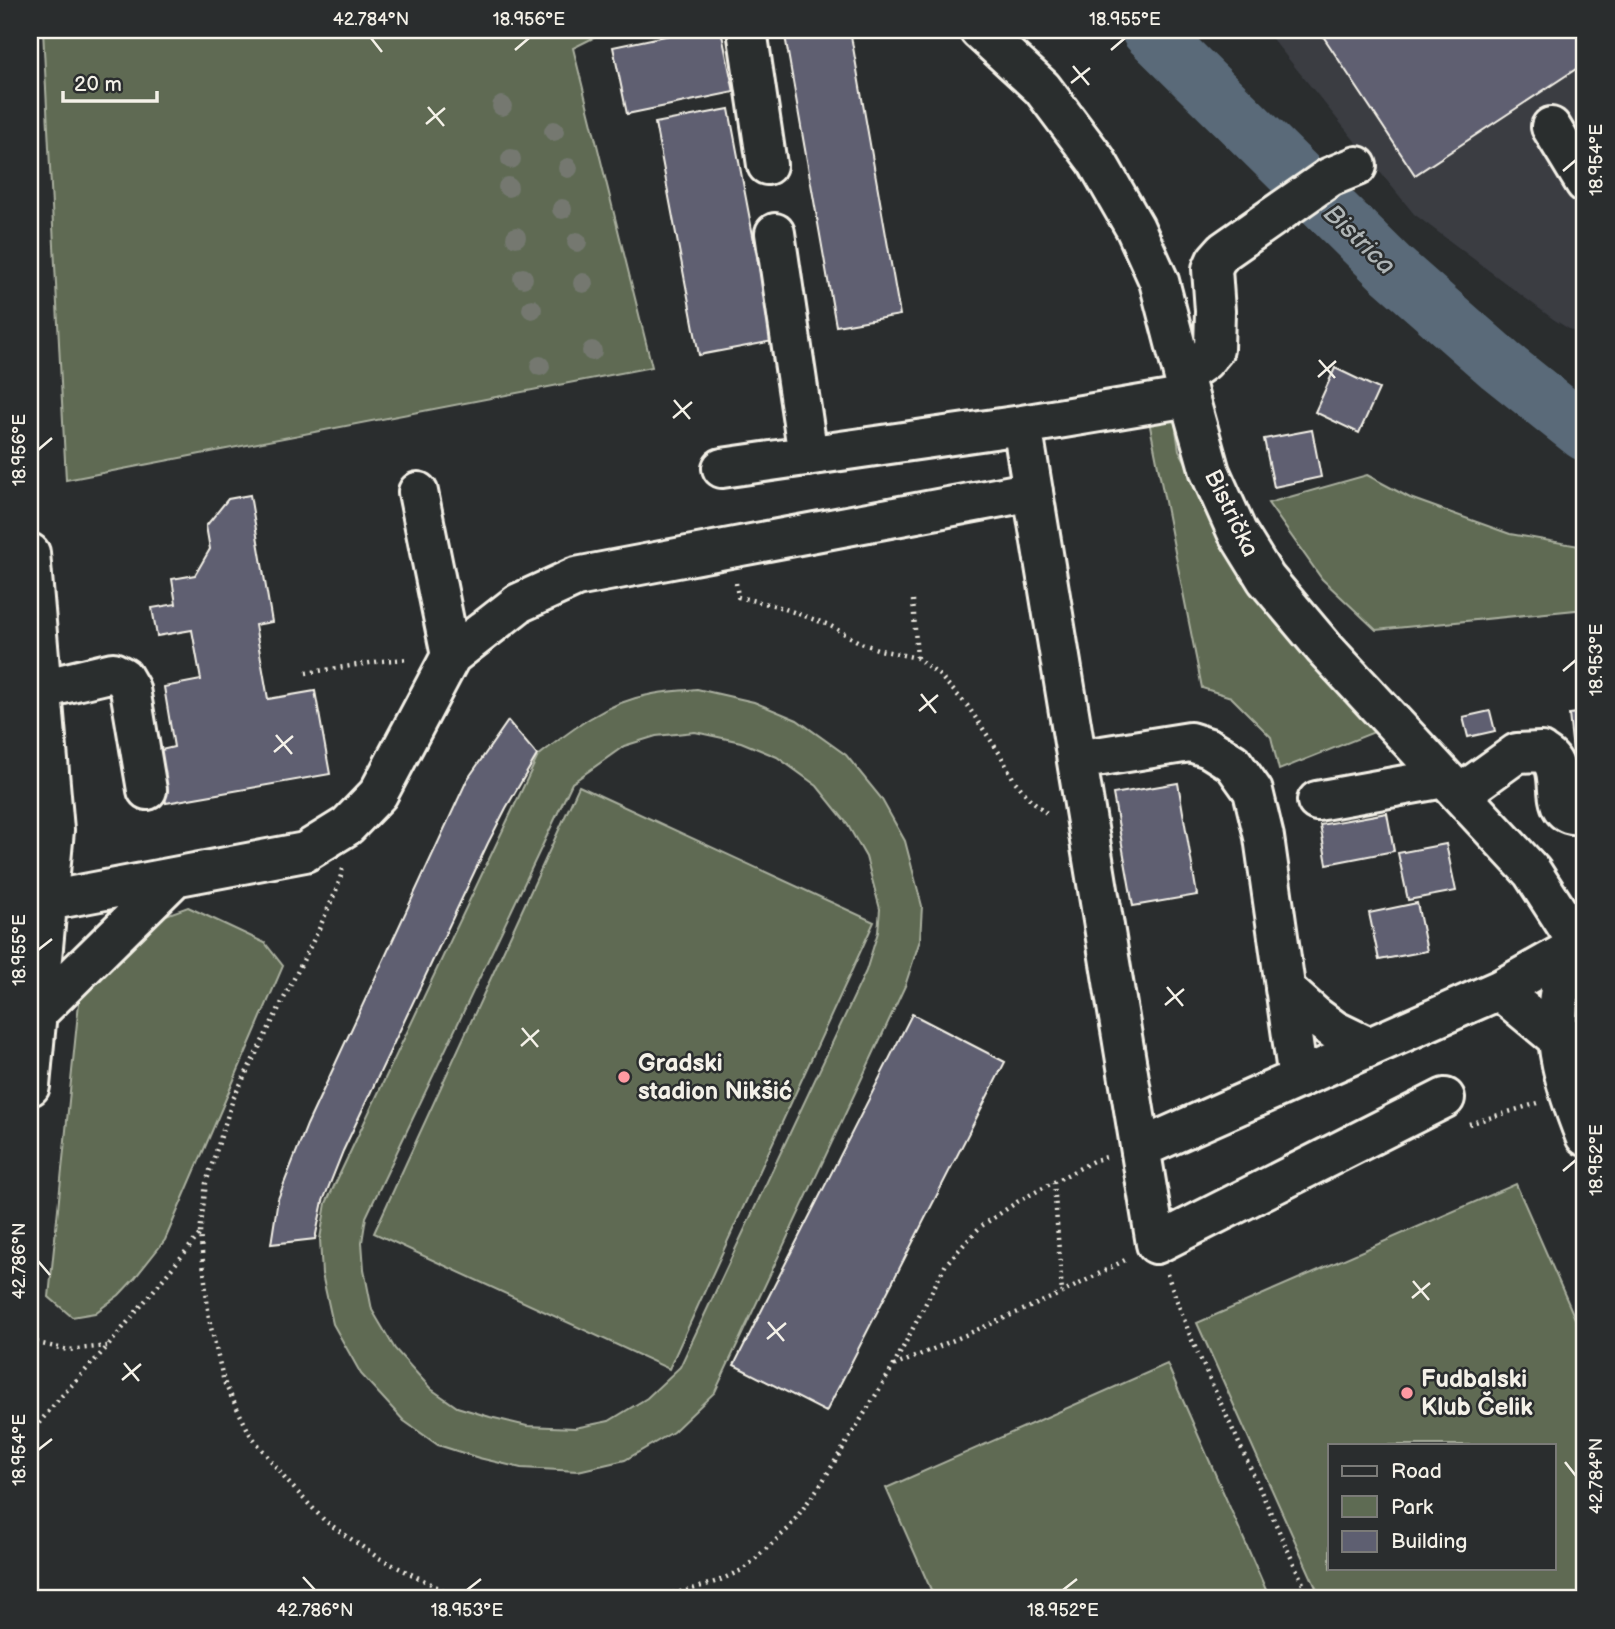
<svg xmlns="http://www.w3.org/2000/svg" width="1615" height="1629" viewBox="0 0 1615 1629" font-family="'Balsamiq Sans',sans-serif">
<rect width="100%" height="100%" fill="#2a2d2e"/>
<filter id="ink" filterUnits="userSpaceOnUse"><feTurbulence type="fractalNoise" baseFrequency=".0143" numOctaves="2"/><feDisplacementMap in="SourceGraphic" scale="14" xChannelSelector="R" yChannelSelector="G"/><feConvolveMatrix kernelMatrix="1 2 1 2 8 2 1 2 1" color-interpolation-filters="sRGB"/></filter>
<g filter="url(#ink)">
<path fill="#3a3c42" d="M 1265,30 L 1585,30 L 1585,339 L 1553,319 L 1414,214 Z"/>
<path fill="#5e6b53" stroke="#a9ae9e" stroke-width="2" fill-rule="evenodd" d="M 43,30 L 609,30 L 573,48 L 652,367 L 66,480 Z
M 1174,416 L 1179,450 L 1250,580 L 1311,664 L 1377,731 L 1279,770 L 1271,737 L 1231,697 L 1202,688 L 1149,421 Z
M 1367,475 L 1410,498 L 1510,534 L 1585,547 L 1585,609 L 1376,630 L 1322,579 L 1268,503 Z
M 697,689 L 754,702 L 797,720 L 846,755 L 881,798 L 905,841 L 922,906 L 920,940 L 905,986 L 715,1392 L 673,1432 L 625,1460 L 578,1471 L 521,1468 L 479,1458 L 438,1445 L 404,1421 L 361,1374 L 333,1324 L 322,1274 L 320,1239 L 326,1203 L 538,756 C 571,730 605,703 648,695 C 664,691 681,691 697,689 ZM 695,732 L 741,742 L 777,757 L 817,786 L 846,822 L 866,857 L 880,909 L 878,932 L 866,971 L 680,1367 L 647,1398 L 609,1421 L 575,1428 L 527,1426 L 490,1417 L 457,1407 L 431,1389 L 395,1349 L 372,1310 L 364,1269 L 362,1242 L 366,1217 L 572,783 L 624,746 L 656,736 Z
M 579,786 L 874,922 L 669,1369 L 374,1233 Z
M 188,907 L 265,943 L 283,966 L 165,1240 L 134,1279 L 119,1295 L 95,1313 L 72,1317 L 49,1297 L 81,983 L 133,927 Z
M 1516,1184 L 1585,1341 L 1585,1599 L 1321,1599 L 1197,1323 ZM 1554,1445 L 1554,1568 L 1330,1568 L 1330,1445 Z
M 1167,1364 L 1270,1599 L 935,1599 L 886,1488 Z"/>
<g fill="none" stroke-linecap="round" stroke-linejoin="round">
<path stroke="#5a6b79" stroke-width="56" d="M 1149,30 L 1391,269 L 1500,365 L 1585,433"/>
</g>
<path fill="#5e5f71" stroke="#f4f1e8" stroke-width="2" d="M 694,30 L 721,30 L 734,92 L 627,114 L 613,47 Z
M 784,30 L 850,30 L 900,315 L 836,326 Z
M 1319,30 L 1585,30 L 1585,63 L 1415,175 Z
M 729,109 L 773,341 L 699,355 L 655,123 Z
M 1335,368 L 1379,389 L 1359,433 L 1315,412 Z
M 1312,430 L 1321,477 L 1274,487 L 1264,439 Z
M 250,495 L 272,622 L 255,625 L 268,699 L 315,691 L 330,774 L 166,803 L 157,751 L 174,747 L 164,687 L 201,680 L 192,630 L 157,636 L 152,608 L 176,604 L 172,579 L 195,575 L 210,549 L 206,526 L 228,499 Z
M 1490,711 L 1495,731 L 1468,737 L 1463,717 Z
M 1585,712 L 1585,787 L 1577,788 L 1569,714 Z
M 508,721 L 537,755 L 506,808 L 488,843 L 343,1151 L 323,1201 L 315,1239 L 271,1244 L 278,1199 L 307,1125 L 467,780 Z
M 1178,783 L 1197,895 L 1133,906 L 1113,794 Z
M 1387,813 L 1394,851 L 1327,864 L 1320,825 Z
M 1446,844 L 1456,891 L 1408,900 L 1398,853 Z
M 1417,903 L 1427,951 L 1379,960 L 1369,913 Z
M 912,1014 L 1005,1062 L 826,1412 L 734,1365 Z"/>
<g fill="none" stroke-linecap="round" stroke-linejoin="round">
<g stroke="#f4f1e8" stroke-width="44">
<path id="minor" d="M 747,30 L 767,165
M 979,30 L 1042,88 L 1096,160 L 1135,228 L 1159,281 L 1189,397 L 1210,472 L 1237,532 L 1266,579 L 1324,648 L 1532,872 L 1579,945 L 1499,990 L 1141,1148
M 1551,127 L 1585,183
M 775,233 L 808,456
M 1184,375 L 1204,361 L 1214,349 L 1215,311 L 1212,269 L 1216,260 L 1224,251 L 1330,177 L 1357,166
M 1022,425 L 1156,1244 L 1445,1098
M 722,468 L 1022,425 L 1189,397
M 418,492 L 451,656
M 30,553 L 54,830 L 30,1086
M 42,689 L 113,672 L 123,677 L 130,689 L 147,790
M 1077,760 L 1190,742 L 1209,748 L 1233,763 L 1253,791 L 1264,837 L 1298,1079
M 1460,794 L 1517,753 L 1541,752 C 1544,755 1548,756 1551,760 C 1566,779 1545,820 1585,814
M 1317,801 L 1444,778
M 47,901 L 305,852 L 347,826 L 378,794 L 451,656 L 519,603 L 576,577 L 1033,491
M 1585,941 L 1579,945 C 1573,959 1564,975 1560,990 C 1550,1041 1567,1090 1585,1136
M 1285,989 L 1315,1016 L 1334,1030 L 1369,1047
M 1499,990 L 1557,1038
M 30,1015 L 36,1014 L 175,877"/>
</g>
<path stroke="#f4f1e8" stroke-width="4.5" stroke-dasharray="2 5" stroke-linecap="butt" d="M 736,583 L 738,597 L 777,606 L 829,625 L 861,643 L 880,650 L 917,658 L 939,675 L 967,705 L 1000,754 L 1014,780 L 1029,798 L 1049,815
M 913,600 L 917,658
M 306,673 L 382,661 L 410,659
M 343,869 L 336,891 L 318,931 L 233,1099 L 206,1183 L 200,1233 L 209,1319 L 224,1382 L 250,1434 L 286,1480 L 325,1521 L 377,1557 L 457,1597 L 468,1599
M 1469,1124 L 1538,1103
M 1054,1182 L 1062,1293
M 1167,1274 L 1191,1338 L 1310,1599
M 30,1340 L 42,1344 L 68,1350 L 107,1346
M 894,1366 L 1062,1293 L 1127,1259
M 30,1434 L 58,1400 L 108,1346 L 200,1234
M 638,1599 L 686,1591 L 718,1581 L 744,1569 L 788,1529 L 821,1484 L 893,1367 L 946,1264 L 980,1227 L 1017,1202 L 1095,1160 L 1107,1157"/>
<use href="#minor" stroke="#2a2d2e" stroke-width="38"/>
</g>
<g fill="#74786f">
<circle cx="502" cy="106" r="10"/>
<circle cx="554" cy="131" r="10"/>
<circle cx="511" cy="159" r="10"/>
<circle cx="568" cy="168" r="10"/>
<circle cx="508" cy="187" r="10"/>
<circle cx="562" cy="209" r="10"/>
<circle cx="516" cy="237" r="10"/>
<circle cx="577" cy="242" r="10"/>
<circle cx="523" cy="278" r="10"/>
<circle cx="583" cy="283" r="10"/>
<circle cx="532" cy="309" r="10"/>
<circle cx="592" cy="351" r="10"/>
<circle cx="540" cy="366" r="10"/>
</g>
</g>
<path fill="none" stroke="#f4f1e8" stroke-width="2.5" d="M 371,38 L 382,52M 515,50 L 529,38M 1111,50 L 1125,38M 1073,66 L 1089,85M 1071,83 L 1090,68M 428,107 L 444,126M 426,124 L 445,108M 1563,171 L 1576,160M 1319,360 L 1335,378M 1318,377 L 1336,361M 674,400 L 690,419M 673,418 L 692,402M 38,450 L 52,438M 1563,671 L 1576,660M 921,694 L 936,713M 919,711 L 938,695M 276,735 L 292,754M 274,752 L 293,736M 38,950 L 52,939M 1167,987 L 1183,1006M 1165,1005 L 1184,989M 522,1028 L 538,1047M 521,1046 L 539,1030M 1563,1171 L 1576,1160M 38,1261 L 50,1275M 1413,1281 L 1429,1300M 1412,1298 L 1430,1283M 768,1322 L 784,1341M 767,1339 L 786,1323M 124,1363 L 139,1381M 122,1380 L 141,1364M 38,1450 L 52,1439M 1565,1462 L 1576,1476M 303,1577 L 315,1590M 467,1590 L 481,1579M 1063,1590 L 1077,1579"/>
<g fill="#ff9aa2" stroke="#2a2d2e" stroke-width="2.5">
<circle cx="624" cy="1077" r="7"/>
<circle cx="1407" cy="1393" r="7"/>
</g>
<g text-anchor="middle" stroke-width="5" stroke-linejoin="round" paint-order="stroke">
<g font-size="24" fill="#f4f1e8" stroke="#2a2d2e">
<text transform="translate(1232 513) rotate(64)" y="8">Bistrička</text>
</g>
<g font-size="24" font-weight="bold" fill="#f4f1e8" stroke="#2a2d2e" text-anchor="start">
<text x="638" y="1071">Gradski<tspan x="638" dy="28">stadion Nikšić</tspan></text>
<text x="1421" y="1387">Fudbalski<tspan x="1421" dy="28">Klub Čelik</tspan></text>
</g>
<g font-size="26" font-style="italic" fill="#afb5b6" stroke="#2a2d2e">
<text transform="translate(1360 239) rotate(44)" y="9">Bistrica</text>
</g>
</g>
<rect width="1615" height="1629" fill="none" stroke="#2a2d2e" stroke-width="77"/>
<rect x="1328" y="1444" width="228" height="126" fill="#2a2d2e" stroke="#7b7b78" stroke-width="2"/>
<rect x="1342" y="1466" width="35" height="10" fill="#2a2d2e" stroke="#7b7b78" stroke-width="2"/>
<text x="1391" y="1478" font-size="21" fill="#f4f1e8">Road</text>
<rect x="1342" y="1496" width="35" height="21" fill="#5e6b53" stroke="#7b7b78" stroke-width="2"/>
<text x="1391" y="1514" font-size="21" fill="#f4f1e8">Park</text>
<rect x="1342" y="1531" width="35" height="21" fill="#5e5f71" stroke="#7b7b78" stroke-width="2"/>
<text x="1391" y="1548" font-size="21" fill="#f4f1e8">Building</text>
<path d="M63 91v10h94v-10" fill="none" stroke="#f4f1e8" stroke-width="3.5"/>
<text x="74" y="91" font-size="21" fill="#f4f1e8" stroke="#2a2d2e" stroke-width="5" paint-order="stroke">20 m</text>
<rect x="38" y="38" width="1538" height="1552" fill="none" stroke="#f4f1e8" stroke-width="2.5"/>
<g font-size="18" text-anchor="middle" fill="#f4f1e8">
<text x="371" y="25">42.784°N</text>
<text x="529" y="25">18.956°E</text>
<text x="1125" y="25">18.955°E</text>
<text transform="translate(1596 160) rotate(-90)" y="6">18.954°E</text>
<text transform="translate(19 450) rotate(-90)" y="6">18.956°E</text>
<text transform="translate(1596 660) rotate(-90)" y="6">18.953°E</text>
<text transform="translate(19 950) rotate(-90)" y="6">18.955°E</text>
<text transform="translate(1596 1160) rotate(-90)" y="6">18.952°E</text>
<text transform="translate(19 1261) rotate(-90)" y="6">42.786°N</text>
<text transform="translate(19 1450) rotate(-90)" y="6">18.954°E</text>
<text transform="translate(1596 1476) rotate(-90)" y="6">42.784°N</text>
<text x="315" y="1616">42.786°N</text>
<text x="467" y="1616">18.953°E</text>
<text x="1063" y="1616">18.952°E</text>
</g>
</svg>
